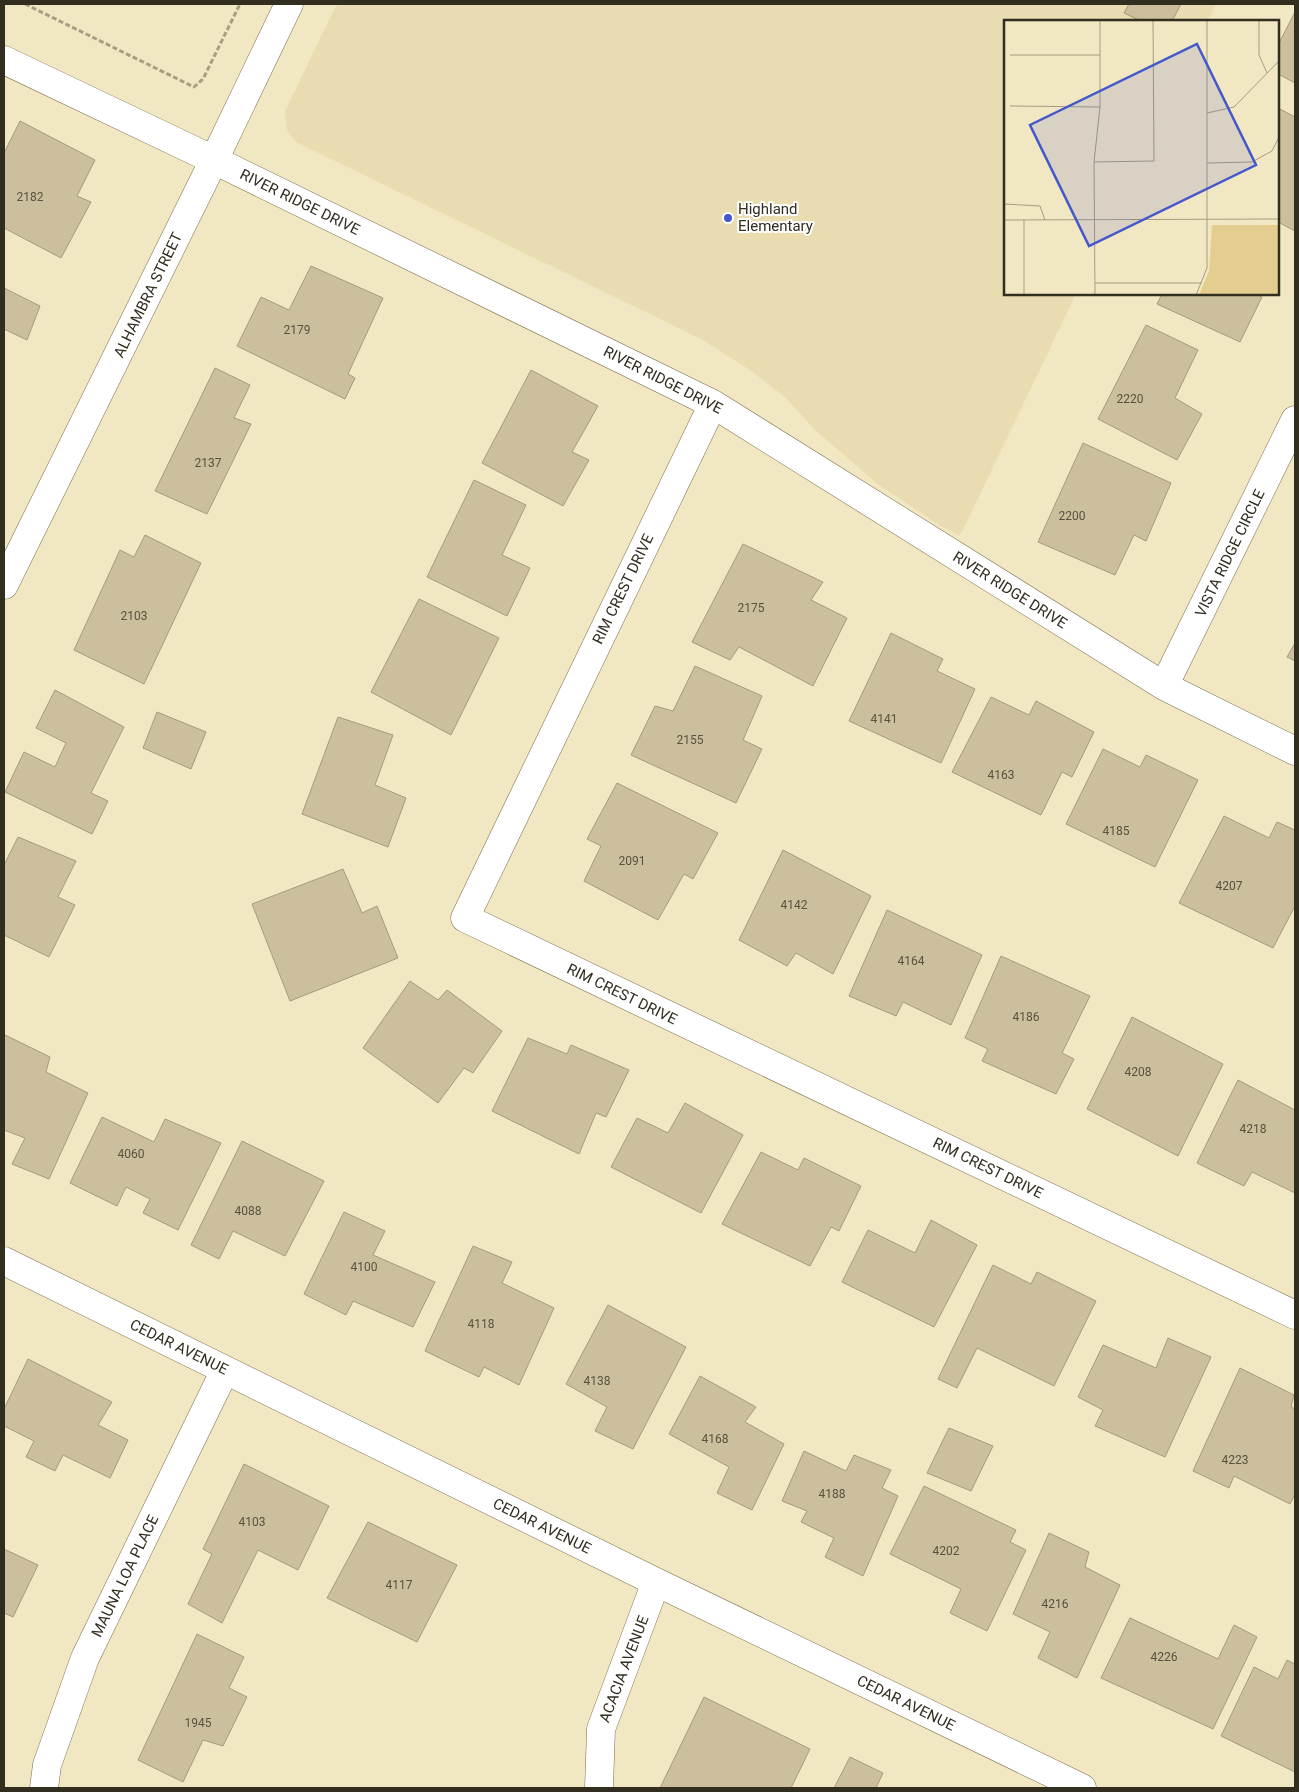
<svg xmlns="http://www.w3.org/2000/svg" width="1299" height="1792" viewBox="0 0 1299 1792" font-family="Roboto,sans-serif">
<rect width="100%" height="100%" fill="#f2e7c3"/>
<path fill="#eadcb1" d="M 337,4 L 1216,4 L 1208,21 L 1005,21 L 1005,294 L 1076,294 L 960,536 L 942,527 L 879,485 L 815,430 L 786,398 L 750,370 L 701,339 L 296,142 L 287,130 L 285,111 Z"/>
<path fill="#cbbf9d" stroke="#a69b7a" d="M 1129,4 L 1181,4 L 1172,21 L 1141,21 L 1124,13 Z
M 1295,12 L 1295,83 L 1278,74 L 1278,45 Z
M 1278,108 L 1295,117 L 1295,231 L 1278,222 Z
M 20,121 L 95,160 L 77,196 L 91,202 L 61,258 L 4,228 L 4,153 Z
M 311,266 L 383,298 L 348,374 L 355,378 L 345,399 L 237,346 L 261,297 L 289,310 Z
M 4,288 L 40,306 L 27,340 L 4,329 Z
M 1162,294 L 1256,294 L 1262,297 L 1240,342 L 1157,304 Z
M 1146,325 L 1198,350 L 1175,398 L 1202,414 L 1177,460 L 1098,419 Z
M 215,368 L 250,385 L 234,418 L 251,424 L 207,514 L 155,491 Z
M 531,370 L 598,406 L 572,452 L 589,460 L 563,506 L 482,463 Z
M 1083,443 L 1171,483 L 1146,541 L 1134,535 L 1115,575 L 1038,542 Z
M 474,480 L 526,505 L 502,555 L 530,568 L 507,616 L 427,577 Z
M 145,535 L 201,563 L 144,684 L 74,650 L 120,550 L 134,557 Z
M 743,544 L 823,582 L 811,600 L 847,618 L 813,686 L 739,647 L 730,660 L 692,642 Z
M 419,599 L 499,638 L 451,735 L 371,692 Z
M 891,633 L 943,659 L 937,671 L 975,689 L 941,763 L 849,721 Z
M 1295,643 L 1295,661 L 1287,657 Z
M 695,666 L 762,696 L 743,740 L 762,749 L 736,803 L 631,755 L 655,706 L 673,711 Z
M 55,690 L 124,727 L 91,793 L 108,801 L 92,834 L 5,792 L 24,752 L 55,767 L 66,743 L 36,728 Z
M 991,697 L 1029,715 L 1036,701 L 1094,732 L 1072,777 L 1062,772 L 1041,815 L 952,772 Z
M 157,712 L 206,732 L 191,769 L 143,748 Z
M 338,717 L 393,735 L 375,785 L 406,798 L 388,847 L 302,814 Z
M 1103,749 L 1140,767 L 1146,755 L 1198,780 L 1155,867 L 1066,824 Z
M 617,783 L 718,833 L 693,879 L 684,874 L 658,920 L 584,881 L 601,846 L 587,839 Z
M 1224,816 L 1269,838 L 1277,822 L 1295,830 L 1295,906 L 1273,948 L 1179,903 Z
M 18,837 L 76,861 L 58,897 L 75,905 L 49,957 L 4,935 L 4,865 Z
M 783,850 L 871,896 L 833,974 L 796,953 L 787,966 L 739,940 Z
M 343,869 L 362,913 L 377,906 L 398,958 L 290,1001 L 252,904 Z
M 887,910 L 982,955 L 951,1025 L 903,1002 L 896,1016 L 849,996 Z
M 1001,956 L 1090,996 L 1062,1053 L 1074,1059 L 1056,1094 L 982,1061 L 988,1049 L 965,1038 Z
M 410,981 L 438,1000 L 447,990 L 502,1031 L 473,1073 L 464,1068 L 438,1103 L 363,1048 Z
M 1132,1017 L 1223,1064 L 1178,1156 L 1087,1109 Z
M 5,1035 L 50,1057 L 46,1072 L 88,1093 L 49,1179 L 12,1164 L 25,1138 L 4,1130 L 4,1039 Z
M 528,1038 L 567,1054 L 571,1045 L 629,1070 L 606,1117 L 596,1113 L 579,1154 L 492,1111 Z
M 1238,1080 L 1295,1110 L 1295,1193 L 1252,1172 L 1244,1186 L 1197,1163 Z
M 685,1103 L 743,1135 L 701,1213 L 611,1167 L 637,1118 L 668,1133 Z
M 102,1117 L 154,1142 L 165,1119 L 221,1143 L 178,1230 L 143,1213 L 150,1199 L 126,1187 L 117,1206 L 70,1183 Z
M 242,1141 L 324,1181 L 285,1256 L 233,1231 L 219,1259 L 191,1245 Z
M 761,1152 L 798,1170 L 804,1158 L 861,1186 L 839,1231 L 831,1227 L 810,1266 L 722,1224 Z
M 344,1212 L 385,1231 L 373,1255 L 435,1282 L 413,1327 L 353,1301 L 346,1315 L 304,1294 Z
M 931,1220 L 977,1245 L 934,1327 L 842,1282 L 868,1230 L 915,1253 Z
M 473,1246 L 512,1262 L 502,1283 L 554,1308 L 519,1385 L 484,1367 L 479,1377 L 425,1351 Z
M 993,1265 L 1031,1284 L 1037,1272 L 1096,1301 L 1054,1386 L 977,1348 L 957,1388 L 938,1379 Z
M 608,1305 L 686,1347 L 633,1449 L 595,1431 L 607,1407 L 566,1384 Z
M 1168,1338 L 1211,1357 L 1165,1457 L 1095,1426 L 1103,1410 L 1078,1397 L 1103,1345 L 1156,1368 Z
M 28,1359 L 112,1402 L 98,1425 L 128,1440 L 110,1478 L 63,1455 L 55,1471 L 26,1457 L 34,1441 L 4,1426 L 4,1409 Z
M 1240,1368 L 1294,1395 L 1291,1407 L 1295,1409 L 1295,1494 L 1290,1504 L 1234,1476 L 1229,1488 L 1193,1471 Z
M 700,1376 L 756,1407 L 745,1422 L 784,1444 L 752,1510 L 717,1493 L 729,1467 L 669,1434 Z
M 949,1428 L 993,1446 L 971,1491 L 927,1473 Z
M 804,1451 L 846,1471 L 854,1455 L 891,1470 L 882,1488 L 898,1496 L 863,1576 L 825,1557 L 834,1538 L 801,1522 L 807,1511 L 782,1501 Z
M 244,1464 L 329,1506 L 298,1570 L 258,1550 L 222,1623 L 188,1604 L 212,1554 L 203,1549 Z
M 924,1486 L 1016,1530 L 1010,1542 L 1026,1550 L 987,1631 L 950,1613 L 961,1589 L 890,1554 Z
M 368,1522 L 457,1565 L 417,1642 L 327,1598 Z
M 1049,1533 L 1089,1552 L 1085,1567 L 1120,1585 L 1077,1678 L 1038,1658 L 1050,1632 L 1013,1614 Z
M 4,1549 L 38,1565 L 13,1617 L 4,1613 Z
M 1130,1618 L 1218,1659 L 1234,1625 L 1257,1637 L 1213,1729 L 1101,1678 Z
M 197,1634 L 244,1657 L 229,1688 L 247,1697 L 223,1746 L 203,1740 L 183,1782 L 138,1760 Z
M 1287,1660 L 1295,1664 L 1295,1772 L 1221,1736 L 1254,1667 L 1278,1679 Z
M 704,1697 L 810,1749 L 791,1788 L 660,1788 Z
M 850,1757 L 883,1773 L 876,1788 L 834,1788 Z"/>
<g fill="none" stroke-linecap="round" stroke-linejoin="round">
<g stroke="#7a6f4f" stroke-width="29">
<path id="minor" d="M 4,60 L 214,160 L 713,404 L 1164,686 L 1295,751
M 713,404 L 465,918 L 1295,1315
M 4,585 L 214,160 L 289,4
M 1164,686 L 1295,420
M 4,1261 L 656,1582 L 1082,1788
M 44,1788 L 47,1765 L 85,1658 L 225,1370
M 599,1788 L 601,1729 L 656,1582"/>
</g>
<path stroke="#a79e83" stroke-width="3" stroke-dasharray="5 2.5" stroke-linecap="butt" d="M 25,4 L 194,87 L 203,79 L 240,4"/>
<use href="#minor" stroke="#fff" stroke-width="28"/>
</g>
<circle fill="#4457cb" stroke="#fff" stroke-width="2" cx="728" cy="218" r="5"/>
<g text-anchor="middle" stroke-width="4" stroke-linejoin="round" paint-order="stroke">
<g font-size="12" fill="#58523e">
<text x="30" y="201">2182</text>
<text x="297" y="334">2179</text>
<text x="1130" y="403">2220</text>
<text x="208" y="467">2137</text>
<text x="1072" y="520">2200</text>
<text x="751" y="612">2175</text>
<text x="134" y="620">2103</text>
<text x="884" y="723">4141</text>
<text x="690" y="744">2155</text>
<text x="1001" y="779">4163</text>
<text x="1116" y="835">4185</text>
<text x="632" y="865">2091</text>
<text x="1229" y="890">4207</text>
<text x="794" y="909">4142</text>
<text x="911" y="965">4164</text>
<text x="1026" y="1021">4186</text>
<text x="1138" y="1076">4208</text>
<text x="1253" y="1133">4218</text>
<text x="131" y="1158">4060</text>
<text x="248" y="1215">4088</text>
<text x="364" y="1271">4100</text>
<text x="481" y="1328">4118</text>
<text x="597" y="1385">4138</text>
<text x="715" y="1443">4168</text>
<text x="1235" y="1464">4223</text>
<text x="832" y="1498">4188</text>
<text x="252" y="1526">4103</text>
<text x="946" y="1555">4202</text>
<text x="399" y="1589">4117</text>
<text x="1055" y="1608">4216</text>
<text x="1164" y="1661">4226</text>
<text x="198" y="1727">1945</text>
</g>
<g font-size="15" fill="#312d1f" stroke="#fff">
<text transform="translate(300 202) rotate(26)" y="5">RIVER RIDGE DRIVE</text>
<text transform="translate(148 295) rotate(-64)" y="5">ALHAMBRA STREET</text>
<text transform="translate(663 380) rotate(27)" y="5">RIVER RIDGE DRIVE</text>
<text transform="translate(1230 553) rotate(-64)" y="5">VISTA RIDGE CIRCLE</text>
<text transform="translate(623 589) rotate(-64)" y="5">RIM CREST DRIVE</text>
<text transform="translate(1010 590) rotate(32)" y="5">RIVER RIDGE DRIVE</text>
<text transform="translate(622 994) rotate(26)" y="5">RIM CREST DRIVE</text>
<text transform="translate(988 1168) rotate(26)" y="5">RIM CREST DRIVE</text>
<text transform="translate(179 1347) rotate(26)" y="5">CEDAR AVENUE</text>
<text transform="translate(542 1526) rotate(26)" y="5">CEDAR AVENUE</text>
<text transform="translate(125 1576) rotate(-64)" y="5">MAUNA LOA PLACE</text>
<text transform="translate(624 1669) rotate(-69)" y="5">ACACIA AVENUE</text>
<text transform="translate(906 1703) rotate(26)" y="5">CEDAR AVENUE</text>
</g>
<g font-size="15" fill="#312d1f" stroke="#fff" text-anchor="start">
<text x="738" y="214">Highland<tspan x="738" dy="17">Elementary</tspan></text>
</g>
</g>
<g transform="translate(1004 20)">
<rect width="275" height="275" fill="#f2e7c3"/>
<path d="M 208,205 L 275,205 L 275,275 L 195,275 L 205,251 Z" fill="#e3ce90"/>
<path fill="none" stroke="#a59d81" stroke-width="1" d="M 255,0 L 255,35 L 263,53M 6,35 L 96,35M 6,86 L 96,87M 203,93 L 230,87 L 275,41M 90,142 L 150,141 L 149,0M 203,143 L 248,142 L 268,131 L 274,119M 0,184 L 36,186 L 41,200M 0,200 L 275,199M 91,263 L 198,263M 20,275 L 20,200M 91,275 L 90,142 L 96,87 L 96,0M 192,275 L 203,248 L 203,0"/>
<path fill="#4457cb" fill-opacity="0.15" stroke="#4457cb" stroke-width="2.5" d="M 193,24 L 252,145 L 85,226 L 26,105 Z"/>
<rect width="275" height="275" fill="none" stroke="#312d1f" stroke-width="2.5"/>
</g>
<rect width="1299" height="1792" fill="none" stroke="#312d1f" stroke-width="10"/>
</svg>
